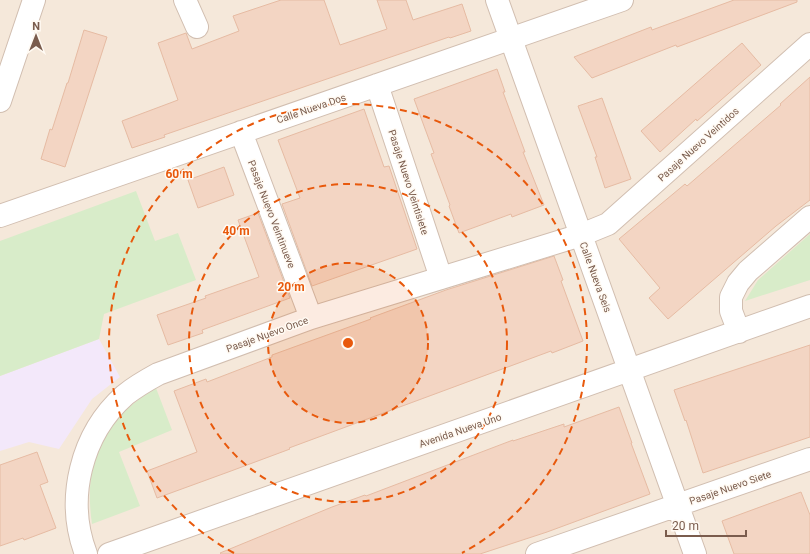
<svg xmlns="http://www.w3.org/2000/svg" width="810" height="554" viewBox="0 0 810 554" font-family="Roboto,sans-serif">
<rect width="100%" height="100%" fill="#fdf6ec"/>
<path fill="#f5e8da" d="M 0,0 L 810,0 L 810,554 L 0,554 Z"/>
<path fill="#f3e8fa" d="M 99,339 L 120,377 L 92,399 L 59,449 L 29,442 L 0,451 L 0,376 Z"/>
<path fill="#d8ecc9" d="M 136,191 L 155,241 L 178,233 L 196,280 L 104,314 L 99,339 L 0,376 L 0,241 Z
M 810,234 L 810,280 L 745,301 L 758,280 Z
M 156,388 L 172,430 L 119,452 L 140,506 L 92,524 C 83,463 102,420 156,388 Z"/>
<path fill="#f3d5c3" stroke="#e6bba3" d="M 281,0 L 324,0 L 340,45 L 387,29 L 377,0 L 406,0 L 413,20 L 462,4 L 471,31 L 450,38 L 449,37 L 164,135 L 165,137 L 132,148 L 122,121 L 178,100 L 158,43 L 186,33 L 192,49 L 239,31 L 233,16 Z
M 734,0 L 797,0 L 797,2 L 677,47 L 676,45 L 592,78 L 574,57 L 651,27 L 652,30 Z
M 84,30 L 107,37 L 65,167 L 41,159 L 50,129 L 52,130 L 67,83 L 68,83 Z
M 742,43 L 761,65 L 697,121 L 696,119 L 660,152 L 641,131 Z
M 497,69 L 505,92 L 503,92 L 525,152 L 523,152 L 544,205 L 512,217 L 511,214 L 459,233 L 449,206 L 450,205 L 431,154 L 434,153 L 414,99 Z
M 810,77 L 810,200 L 776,226 L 668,319 L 649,298 L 660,288 L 619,239 L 685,184 L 687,186 L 781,105 L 780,104 Z
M 602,98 L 631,179 L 605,188 L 595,157 L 597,157 L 578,106 Z
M 364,109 L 384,167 L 389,166 L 417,249 L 312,286 L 282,204 L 300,198 L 278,140 Z
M 224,167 L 234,195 L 198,208 L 188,180 Z
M 258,213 L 290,298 L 202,330 L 203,333 L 168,345 L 157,315 L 206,298 L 205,296 L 259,277 L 238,220 Z
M 554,256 L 563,280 L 561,281 L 583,341 L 552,353 L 551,351 L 289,448 L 290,449 L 231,471 L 157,498 L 147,471 L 197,452 L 174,391 L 206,379 L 207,382 L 272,357 L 272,355 L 371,319 L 370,318 L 446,290 Z
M 810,345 L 810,437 L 703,473 L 686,420 L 685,421 L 674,390 Z
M 619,407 L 632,443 L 631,443 L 650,494 L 547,532 L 480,554 L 221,554 L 220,553 L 332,507 L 365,495 L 366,496 L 513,440 L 513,441 L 564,424 L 564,427 Z
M 37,452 L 48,482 L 40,485 L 56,528 L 24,540 L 23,538 L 0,546 L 0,465 Z
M 801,492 L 810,515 L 810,554 L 734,554 L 722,521 Z"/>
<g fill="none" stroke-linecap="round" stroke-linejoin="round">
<g stroke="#d1beb0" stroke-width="24">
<path id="minor" d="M 185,0 L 197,27
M 497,0 L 695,554
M 377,85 L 441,278
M 0,101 L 34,0
M 241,132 L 311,318
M 0,216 L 622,0
M 739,332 L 731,311 L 731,297 L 738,283 L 748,271 L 810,217
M 86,554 C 65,499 81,434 125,395 C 135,387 147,380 158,374 L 311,318 L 581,235 L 608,224 L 810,44
M 109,554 L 810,306
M 537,554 L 810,459"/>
</g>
<use href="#minor" stroke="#fff" stroke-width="22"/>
</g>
<circle cx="348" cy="343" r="80" fill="#e8590c" fill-opacity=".12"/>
<g fill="none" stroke="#e8590c" stroke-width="2" stroke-dasharray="7 5">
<circle cx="348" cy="343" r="80"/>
<circle cx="348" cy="343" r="159"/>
<path d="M234 553A239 239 0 1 1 462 553"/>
</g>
<g text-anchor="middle" stroke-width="3" stroke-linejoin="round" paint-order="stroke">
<g font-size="10" fill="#7a5c4d" stroke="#fffaf3">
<text transform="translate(311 108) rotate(-19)" y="4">Calle Nueva Dos</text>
<text transform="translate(698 144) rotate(-42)" y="4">Pasaje Nuevo Veintidos</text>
<text transform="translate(409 182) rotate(72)" y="4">Pasaje Nuevo Veintisiete</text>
<text transform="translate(272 214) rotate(69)" y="4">Pasaje Nuevo Veintinueve</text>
<text transform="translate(596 277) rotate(70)" y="4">Calle Nueva Seis</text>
<text transform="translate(267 334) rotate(-20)" y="4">Pasaje Nuevo Once</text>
<text transform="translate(460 430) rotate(-19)" y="4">Avenida Nueva Uno</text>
<text transform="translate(730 487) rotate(-19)" y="4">Pasaje Nuevo Siete</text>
</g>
</g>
<circle cx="348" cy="343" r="6" fill="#e8590c" stroke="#fffaf3" stroke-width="2"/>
<g font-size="12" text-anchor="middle" font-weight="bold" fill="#e8590c" stroke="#fffaf3" stroke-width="3" stroke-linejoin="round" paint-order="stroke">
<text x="179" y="178">60 m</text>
<text x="236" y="235">40 m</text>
<text x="291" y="291">20 m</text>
</g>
<g transform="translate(36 36)" stroke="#fffaf3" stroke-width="3" paint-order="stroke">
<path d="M0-3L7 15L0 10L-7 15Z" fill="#7a5c4d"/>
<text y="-6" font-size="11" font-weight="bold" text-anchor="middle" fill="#7a5c4d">N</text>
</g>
<path d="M666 530v6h80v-6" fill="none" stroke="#7a5c4d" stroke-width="2"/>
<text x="672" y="530" font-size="12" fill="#7a5c4d" stroke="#fffaf3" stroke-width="3" paint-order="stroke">20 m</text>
</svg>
